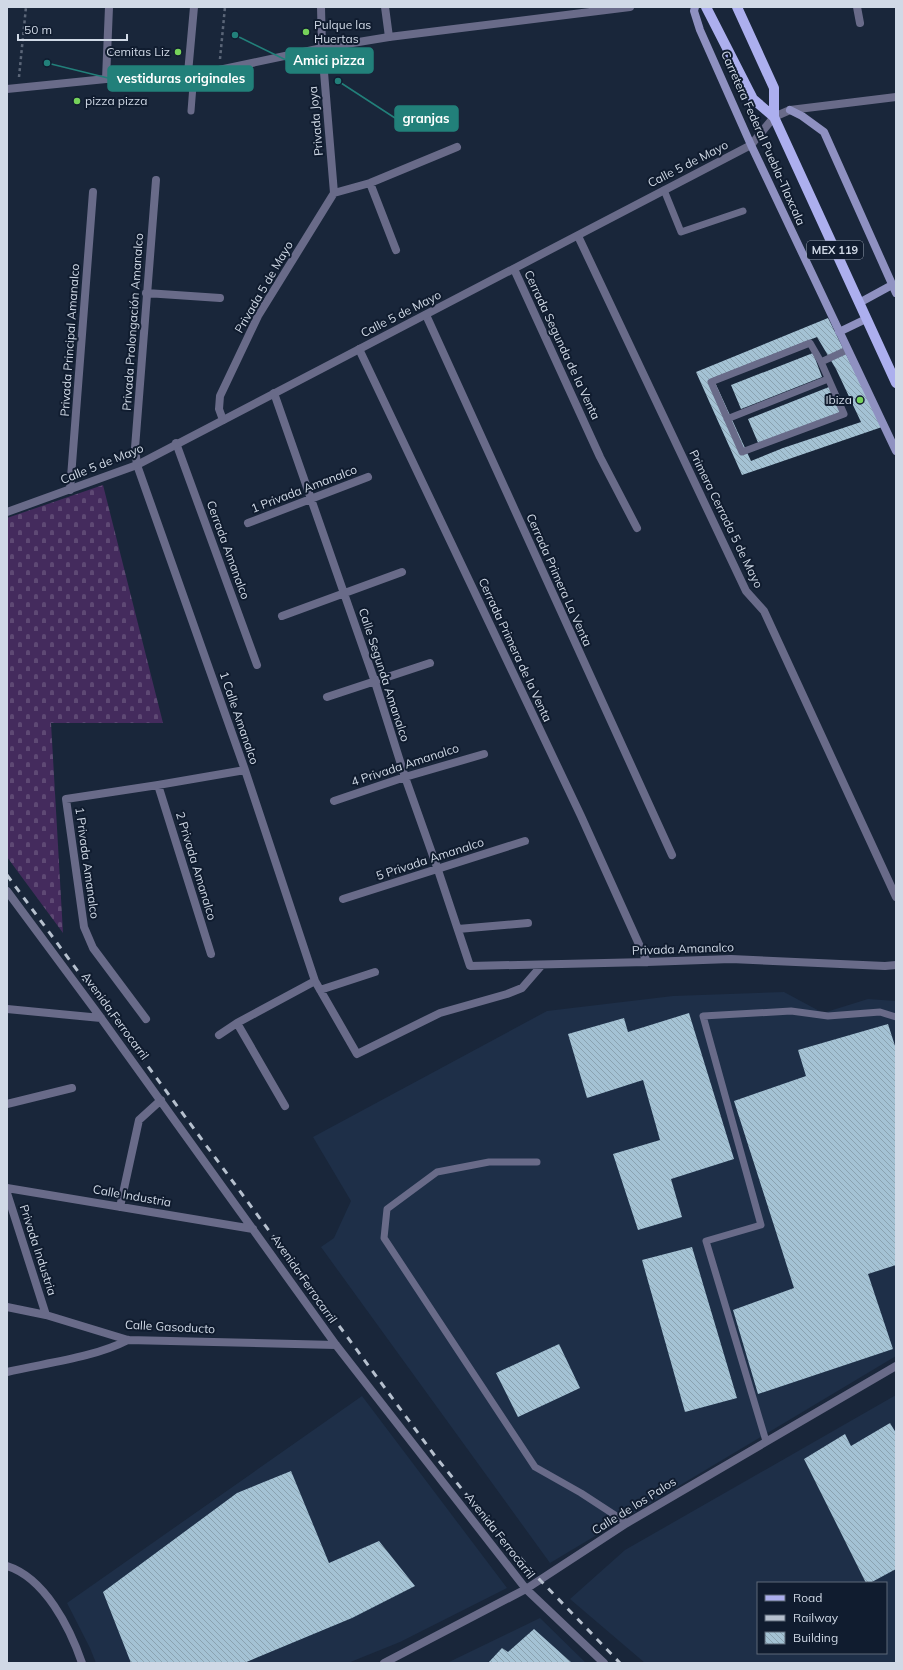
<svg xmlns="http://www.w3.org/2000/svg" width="903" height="1670" viewBox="0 0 903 1670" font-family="Mulish,sans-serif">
<defs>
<pattern id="cemetery-stones" width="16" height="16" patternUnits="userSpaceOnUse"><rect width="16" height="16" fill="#442b5d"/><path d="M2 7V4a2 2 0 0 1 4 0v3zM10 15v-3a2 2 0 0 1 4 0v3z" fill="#5e4974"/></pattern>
<pattern id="building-back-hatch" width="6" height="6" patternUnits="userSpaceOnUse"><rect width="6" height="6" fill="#a4c2d4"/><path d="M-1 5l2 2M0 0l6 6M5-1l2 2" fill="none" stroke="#8aa2b0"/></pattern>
</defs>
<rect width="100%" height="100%" fill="#19263a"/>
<path fill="#1e2f48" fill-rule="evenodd" d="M 784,992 L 823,1013 L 868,999 L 896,1001 L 896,1356 L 550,1563 L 321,1247 L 334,1238 L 351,1201 L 313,1137 L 547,1011 L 673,996 Z
M 896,1395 L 896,1663 L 645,1663 L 570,1599 L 625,1550 ZM 758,1583 L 886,1583 L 886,1653 L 758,1653 Z
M 362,1396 L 507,1588 L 400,1642 L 348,1663 L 96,1663 L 90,1648 L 67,1603 Z
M 540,1618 L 586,1663 L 447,1663 Z"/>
<path fill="url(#cemetery-stones)" d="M 103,485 L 163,723 L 51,723 L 63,933 L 7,857 L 7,518 Z"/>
<path fill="url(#building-back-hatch)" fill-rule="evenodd" d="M 828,318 L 882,427 L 742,475 L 696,372 ZM 817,337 L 836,369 L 861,422 L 783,448 L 751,461 L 713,378 Z
M 813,353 L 822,377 L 741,409 L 731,385 Z
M 829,387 L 841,412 L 759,445 L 748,419 Z
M 689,1013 L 734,1159 L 671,1179 L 682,1217 L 638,1230 L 613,1154 L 660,1140 L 643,1080 L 587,1098 L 568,1034 L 624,1018 L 628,1032 Z
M 888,1024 L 896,1049 L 896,1265 L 868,1274 L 893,1349 L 758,1394 L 733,1310 L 794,1288 L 734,1101 L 806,1076 L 798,1050 Z
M 692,1247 L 737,1398 L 685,1412 L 642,1260 Z
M 559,1344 L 580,1388 L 518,1417 L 496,1373 Z
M 890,1423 L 896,1433 L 896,1569 L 870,1583 L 866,1583 L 804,1459 L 845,1434 L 851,1446 Z
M 291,1471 L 329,1563 L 379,1541 L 415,1586 L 352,1618 L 244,1663 L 131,1663 L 103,1592 L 237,1493 Z
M 534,1629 L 572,1663 L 488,1663 L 502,1648 L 508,1652 Z"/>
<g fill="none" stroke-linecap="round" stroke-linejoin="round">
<path stroke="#5b6678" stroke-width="2.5" stroke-dasharray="3 3" stroke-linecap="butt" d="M 220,59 L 225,7
M 19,77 L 26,7"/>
<path stroke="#696b89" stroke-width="7" d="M 191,111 L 194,73
M 664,190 L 681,232 L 743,211
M 821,362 L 810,343 L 711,382 L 742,452 L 844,414 L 821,362 L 847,350
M 727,419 L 828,379
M 537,1162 L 489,1162 L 437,1172 L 387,1209 L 384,1238 L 535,1467 L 581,1493 L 627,1523
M 766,1441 L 706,1241 L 761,1225 L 703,1016 L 791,1011 L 828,1016 L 880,1012 L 896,1017"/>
<path stroke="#696b89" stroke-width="8" d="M 321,7 L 322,48 L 334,193
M 385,7 L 389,37
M 857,7 L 860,23
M 188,73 L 194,7
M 106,79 L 109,7
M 156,180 L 135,448 L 137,465 L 245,770 L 315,981 L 357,1054 L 440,1013 L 507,994 L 522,988 L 542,965
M 370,183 L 396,250
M 334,193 L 370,183 L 457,147
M 578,236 L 746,591 L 764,611 L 896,897
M 514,269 L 600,457 L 637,528
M 146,293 L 220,298
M 426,315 L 672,855
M 359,349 L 581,816 L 647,962
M 274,393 L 375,682 L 405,777 L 438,870 L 470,966 L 647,962 L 731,959 L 885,966 L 896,965
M 223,420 L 219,409 L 220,396 L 258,316 L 334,193
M 176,443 L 257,665
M 70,490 L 93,192
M 248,523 L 368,477
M 282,616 L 402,572
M 327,697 L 430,663
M 158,785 L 211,954
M 334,801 L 405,777 L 484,754
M 7,891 L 101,1018 L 336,1345 L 526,1589 L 604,1663
M 343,899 L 525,841
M 458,929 L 528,923
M 320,990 L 375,972
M 7,1009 L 101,1018
M 146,1019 L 93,948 L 84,927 L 66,799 L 158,785 L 245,770
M 237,1023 L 285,1106
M 219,1035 L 237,1023 L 315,981
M 7,1104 L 72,1088
M 7,1188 L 253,1229
M 7,1193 L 46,1315
M 120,1207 L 139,1120 L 161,1100
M 7,1307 L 46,1315 L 128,1340 L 336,1345
M 7,1372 C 45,1363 93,1358 128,1340
M 7,1566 C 45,1578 70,1628 82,1663
M 384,1663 L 526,1589 L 627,1523 L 896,1366"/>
<path stroke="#696b89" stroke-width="8" d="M 7,89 L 106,79 L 188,73 L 219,70 L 322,48 L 389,37 L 630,7
M 7,512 L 137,465 L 751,145 L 774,117 L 790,110 L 896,97"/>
<path stroke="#8f91c1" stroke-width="8" d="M 695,7 L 694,11 L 700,30 L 751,145 L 896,451
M 790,110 L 802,116 L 824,132 L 896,293
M 859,303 L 892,285
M 839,332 L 866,319"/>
<path stroke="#acafee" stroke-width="10" d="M 706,7 L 753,99 L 774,117
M 737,7 L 774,88 L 774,117 L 896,383"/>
<path stroke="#b6c0ce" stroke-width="3" stroke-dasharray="7 7" stroke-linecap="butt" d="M 7,875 L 435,1456 L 487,1520 L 540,1580 L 620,1663"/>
</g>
<g fill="#76d25a" stroke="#101c2f" stroke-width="1.5">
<circle cx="306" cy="32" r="4"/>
<circle cx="178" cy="52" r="4"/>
<circle cx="77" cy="101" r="4"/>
<circle cx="860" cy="400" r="4"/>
</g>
<g text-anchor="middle" stroke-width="4" stroke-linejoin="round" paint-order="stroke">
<rect fill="#101c2f" stroke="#96a0af" stroke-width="1" x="807" y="241" width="56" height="18" rx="3"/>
<g font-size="11" font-weight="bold" fill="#d0d9e6">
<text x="835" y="254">MEX 119</text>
</g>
<g font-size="12" fill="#d0d9e6" stroke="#101c2f" text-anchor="start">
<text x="314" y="29">Pulque las<tspan x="314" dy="14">Huertas</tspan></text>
<text x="170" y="56" text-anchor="end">Cemitas Liz</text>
<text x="85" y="105">pizza pizza</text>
<text x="852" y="404" text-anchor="end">Ibiza</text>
</g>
<g font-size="12" fill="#d0d9e6" stroke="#101c2f">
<text transform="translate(316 121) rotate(-95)" y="4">Privada Joya</text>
<text transform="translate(763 138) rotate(66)" y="4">Carretera Federal Puebla-Tlaxcala</text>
<text transform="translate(688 164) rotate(-27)" y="4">Calle 5 de Mayo</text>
<text transform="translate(264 287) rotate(-60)" y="4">Privada 5 de Mayo</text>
<text transform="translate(401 314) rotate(-27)" y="4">Calle 5 de Mayo</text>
<text transform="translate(133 322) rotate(-86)" y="4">Privada Prolongación Amanalco</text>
<text transform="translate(70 340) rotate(-86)" y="4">Privada Principal Amanalco</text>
<text transform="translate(562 345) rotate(65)" y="4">Cerrada Segunda de la Venta</text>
<text transform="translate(102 464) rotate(-22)" y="4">Calle 5 de Mayo</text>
<text transform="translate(304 489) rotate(-21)" y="4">1 Privada Amanalco</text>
<text transform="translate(726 519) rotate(64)" y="4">Primera Cerrada 5 de Mayo</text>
<text transform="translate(228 550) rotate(70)" y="4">Cerrada Amanalco</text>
<text transform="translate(559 580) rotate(66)" y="4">Cerrada Primera La Venta</text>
<text transform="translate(515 650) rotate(65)" y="4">Cerrada Primera de la Venta</text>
<text transform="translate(384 675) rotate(72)" y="4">Calle Segunda Amanalco</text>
<text transform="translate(239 718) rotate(71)" y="4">1 Calle Amanalco</text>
<text transform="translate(405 765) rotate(-18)" y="4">4 Privada Amanalco</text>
<text transform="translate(430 859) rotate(-18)" y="4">5 Privada Amanalco</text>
<text transform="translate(87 863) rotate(82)" y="4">1 Privada Amanalco</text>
<text transform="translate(196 866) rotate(73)" y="4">2 Privada Amanalco</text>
<text transform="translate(683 949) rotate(-2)" y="4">Privada Amanalco</text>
<text transform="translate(115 1016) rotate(54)" y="4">Avenida Ferrocarril</text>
<text transform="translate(132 1196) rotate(10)" y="4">Calle Industria</text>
<text transform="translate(38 1250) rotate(72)" y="4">Privada Industria</text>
<text transform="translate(304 1279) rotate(55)" y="4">Avenida Ferrocarril</text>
<text transform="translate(170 1327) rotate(3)" y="4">Calle Gasoducto</text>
<text transform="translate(634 1506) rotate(-32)" y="4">Calle de los Palos</text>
<text transform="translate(500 1536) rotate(52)" y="4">Avenida Ferrocarril</text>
</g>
</g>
<path fill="none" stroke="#22807a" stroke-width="1.5" d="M235 35L286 60M47 63L108 78M338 81L395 118"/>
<g fill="#22807a" stroke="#101c2f" stroke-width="1.5">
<circle cx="235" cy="35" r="4"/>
<circle cx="47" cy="63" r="4"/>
<circle cx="338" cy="81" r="4"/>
</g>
<g fill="#22807a" stroke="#22807a" stroke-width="1.5">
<rect x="286" y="48" width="87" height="25" rx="4"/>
<rect x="108" y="66" width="145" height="25" rx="4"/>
<rect x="395" y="106" width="63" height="25" rx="4"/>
</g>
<g font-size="13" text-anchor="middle" font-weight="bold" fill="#fff">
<text x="329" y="65">Amici pizza</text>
<text x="181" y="83">vestiduras originales</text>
<text x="426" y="123">granjas</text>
</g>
<rect width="903" height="1670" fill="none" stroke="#d0d9e6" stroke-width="16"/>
<rect x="757" y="1582" width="130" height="72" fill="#101c2f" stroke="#5d6878"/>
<rect x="765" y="1595" width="20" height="6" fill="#acafee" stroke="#5d6878"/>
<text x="793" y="1602" font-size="12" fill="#d0d9e6">Road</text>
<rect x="765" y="1615" width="20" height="6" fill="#b6c0ce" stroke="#5d6878"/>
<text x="793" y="1622" font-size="12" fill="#d0d9e6">Railway</text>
<rect x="765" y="1632" width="20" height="12" fill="url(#building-back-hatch)" stroke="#5d6878"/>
<text x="793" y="1642" font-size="12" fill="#d0d9e6">Building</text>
<path d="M18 34v6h109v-6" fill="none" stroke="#d0d9e6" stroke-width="2"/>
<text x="24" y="34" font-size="12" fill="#d0d9e6" stroke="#101c2f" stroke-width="3" paint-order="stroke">50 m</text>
</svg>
